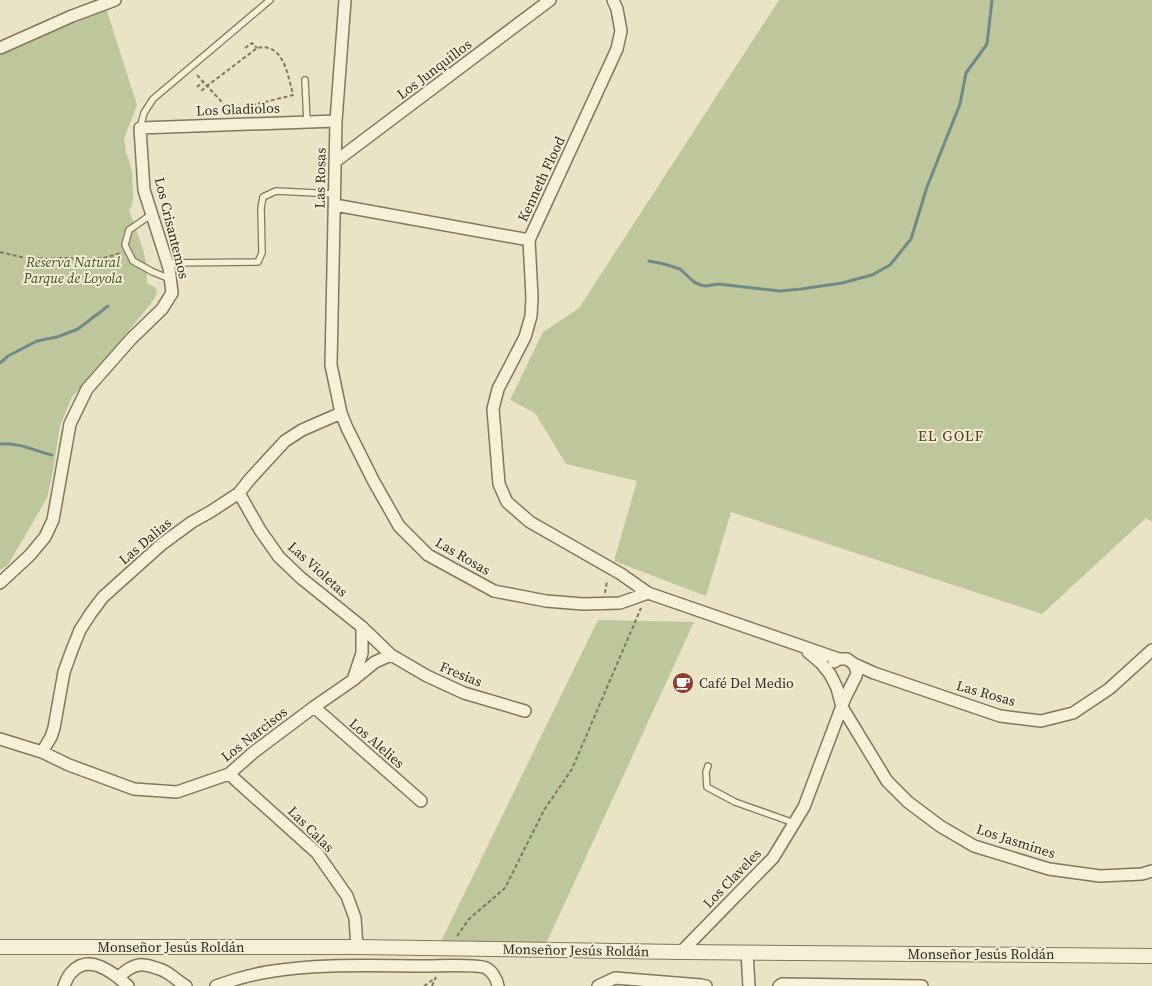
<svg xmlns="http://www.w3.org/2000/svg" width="1152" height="986" viewBox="0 0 1152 986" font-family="'Source Serif 4',serif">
<rect width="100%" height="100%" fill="#eae3c6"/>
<path fill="#bec79b" d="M 779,0 L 1152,0 L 1152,522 L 1146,518 L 1042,614 L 731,512 L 706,596 L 614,561 L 637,481 L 566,464 L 535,413 L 510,400 L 543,332 L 579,308 Z
M 106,8 L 137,105 L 124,139 L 126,152 L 132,170 L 133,198 L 132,206 L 129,210 L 143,249 L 147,267 L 147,283 L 156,288 L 157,294 L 152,302 L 91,377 L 72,397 L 60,426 L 53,471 L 47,498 L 8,565 L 0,570 L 0,53 L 78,18 Z
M 598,620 L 694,622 L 546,944 L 441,941 Z"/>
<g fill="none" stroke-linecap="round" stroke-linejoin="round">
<path stroke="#6e8b87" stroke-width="3" d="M 649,261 L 664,264 L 680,269 L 694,282 L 701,285 L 706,286 L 718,284 L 780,291 L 801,289 L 842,283 L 872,275 L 890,265 L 911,239 L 927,187 L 960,104 L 966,73 L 987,44 L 992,0
M 0,363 L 8,356 L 37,341 L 57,337 L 78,329 L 108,306
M 0,444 C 17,442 36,451 52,455"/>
<g stroke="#84755d" stroke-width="8">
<path id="service" d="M 305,80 L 307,122
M 140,128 L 144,113 L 153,99 L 270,0
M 152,214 L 129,230 L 125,245 L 133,261 L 153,272 L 170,279
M 167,263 L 258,262 L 262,253 L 261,208 L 263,197 L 276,191 L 335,194
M 708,766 L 706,772 L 707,787 L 735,802 L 794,823"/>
</g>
<g stroke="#84755d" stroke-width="14">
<path id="minor" d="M 345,0 L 336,121 L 331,365 L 341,413 L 347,428 L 373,480 L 399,526 L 428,555 L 494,591 L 546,601 L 583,604 L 620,603 L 648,593
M 613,0 L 617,9 L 621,31 L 617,49 L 529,240 L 532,297 L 531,316 L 525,337 L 498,389 L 493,409 L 499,484 L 507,502 L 530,522 L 621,574 L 648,593 L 839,659
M 0,48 L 72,16 L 115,0
M 336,161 L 550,0
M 335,205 L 529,240
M 239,493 L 260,530 L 279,557 L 301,578 L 362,627 L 391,655 L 427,676 L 464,693 L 525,711
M 0,583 L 30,555 L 45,537 L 53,520 L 70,424 L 87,389 L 131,339 L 162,309 L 172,293 L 169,268 L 144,190 L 140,128 L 336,121
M 808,652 L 821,663 L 830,674 L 837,688 L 842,707 L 887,781 L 908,802 L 940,826 L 974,846 L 1049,869 L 1100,876 L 1142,874 L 1152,871
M 834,662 L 839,659 L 847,659 L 854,664 L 874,673 L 1000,716 L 1041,721 L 1073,713 L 1109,689 L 1152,650
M 353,680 L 375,662 L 391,655
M 314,707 L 421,801
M 0,739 L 42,752 L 69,765 L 134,789 L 177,792 L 229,774 L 254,752 L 314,707 L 353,680 L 362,653 L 362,627
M 42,752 L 51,737 L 54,728 L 64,672 L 72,650 L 80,630 L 91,613 L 103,597 L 162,544 L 192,522 L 210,512 L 239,493 L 250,479 L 285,441 L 302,430 L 341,413
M 229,774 L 317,853 L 347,896 L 355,918 L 357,947
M 681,952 L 773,858 L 804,807 L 845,698 L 856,676 L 857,672 L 854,664
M 747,952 L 749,986
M 119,977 C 124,972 132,966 139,965 C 145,964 161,969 166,972 C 173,976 179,982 186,986
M 64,986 C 66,981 68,975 72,972 C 89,953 114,973 128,986
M 216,986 C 232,980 250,975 267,972 C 319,963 376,966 428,966 C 440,966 476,964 486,968 C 492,971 497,979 498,986
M 598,986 L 615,978 L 701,985 L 706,986
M 779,986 L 782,984 L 922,986"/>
</g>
<g stroke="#84755d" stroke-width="16">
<path id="tertiary" d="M 0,947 L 357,947 L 681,952 L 1152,956"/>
</g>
<path stroke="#84755d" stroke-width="2" stroke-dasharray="4 2.5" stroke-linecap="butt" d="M 245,48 L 252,43 L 257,48
M 197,75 C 208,87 219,99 230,111 L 293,95 C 288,76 284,42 257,48 L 207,86 L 201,91
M 197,87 L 203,82
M 0,252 L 21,257 L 48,259 L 63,258 L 84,259 L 104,258 L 121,253
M 605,593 L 607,581
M 457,936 L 469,919 L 505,888 L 544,810 L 572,769 L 641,608
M 424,986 L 434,979
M 432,986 L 436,977"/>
<use href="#service" stroke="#f6f0d8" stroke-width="5.5"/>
<use href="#minor" stroke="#f6f0d8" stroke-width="11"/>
<use href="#tertiary" stroke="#f6f0d8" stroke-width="14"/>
</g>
<defs>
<g id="cafe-disc" transform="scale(1.125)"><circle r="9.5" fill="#8d3b33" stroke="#f2edd5"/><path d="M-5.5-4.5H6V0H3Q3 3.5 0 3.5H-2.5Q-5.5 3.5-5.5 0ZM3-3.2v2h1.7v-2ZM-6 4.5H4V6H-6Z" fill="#fff"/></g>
</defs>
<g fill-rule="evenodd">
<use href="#cafe-disc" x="683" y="683"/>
</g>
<g text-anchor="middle" stroke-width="4" stroke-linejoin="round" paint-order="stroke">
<g font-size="14" fill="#352c20" stroke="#f2edd5">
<text transform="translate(434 69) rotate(-37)" y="5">Los Junquillos</text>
<text transform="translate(238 109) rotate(-2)" y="5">Los Gladiolos</text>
<text transform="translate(320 178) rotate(-89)" y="5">Las Rosas</text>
<text transform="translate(541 179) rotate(-65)" y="5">Kenneth Flood</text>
<text transform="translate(172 228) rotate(76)" y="5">Los Crisantemos</text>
<text transform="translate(145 541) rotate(-40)" y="5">Las Dalias</text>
<text transform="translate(463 556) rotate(30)" y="5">Las Rosas</text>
<text transform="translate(318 569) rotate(42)" y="5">Las Violetas</text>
<text transform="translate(461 674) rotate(22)" y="5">Fresias</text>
<text transform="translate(986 693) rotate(16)" y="5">Las Rosas</text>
<text transform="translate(254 734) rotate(-38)" y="5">Los Narcisos</text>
<text transform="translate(377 743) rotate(41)" y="5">Los Alelies</text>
<text transform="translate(311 829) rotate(45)" y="5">Las Calas</text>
<text transform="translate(1016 841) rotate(18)" y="5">Los Jasmines</text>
<text transform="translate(732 878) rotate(-46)" y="5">Los Claveles</text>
<text x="171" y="952">Monseñor Jesús Roldán</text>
<text transform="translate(576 950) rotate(1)" y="5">Monseñor Jesús Roldán</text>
<text x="981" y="959">Monseñor Jesús Roldán</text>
</g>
<g font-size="14" font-style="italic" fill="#425028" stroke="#f2edd5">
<text x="73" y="267">Reserva Natural<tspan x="73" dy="16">Parque de Loyola</tspan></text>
</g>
<g font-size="14" fill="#352c20" stroke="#f2edd5" text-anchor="start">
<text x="699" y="688">Café Del Medio</text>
</g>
<g font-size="15" letter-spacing="1" fill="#5e3523" stroke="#f2edd5">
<text x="951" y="441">EL GOLF</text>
</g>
</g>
</svg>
